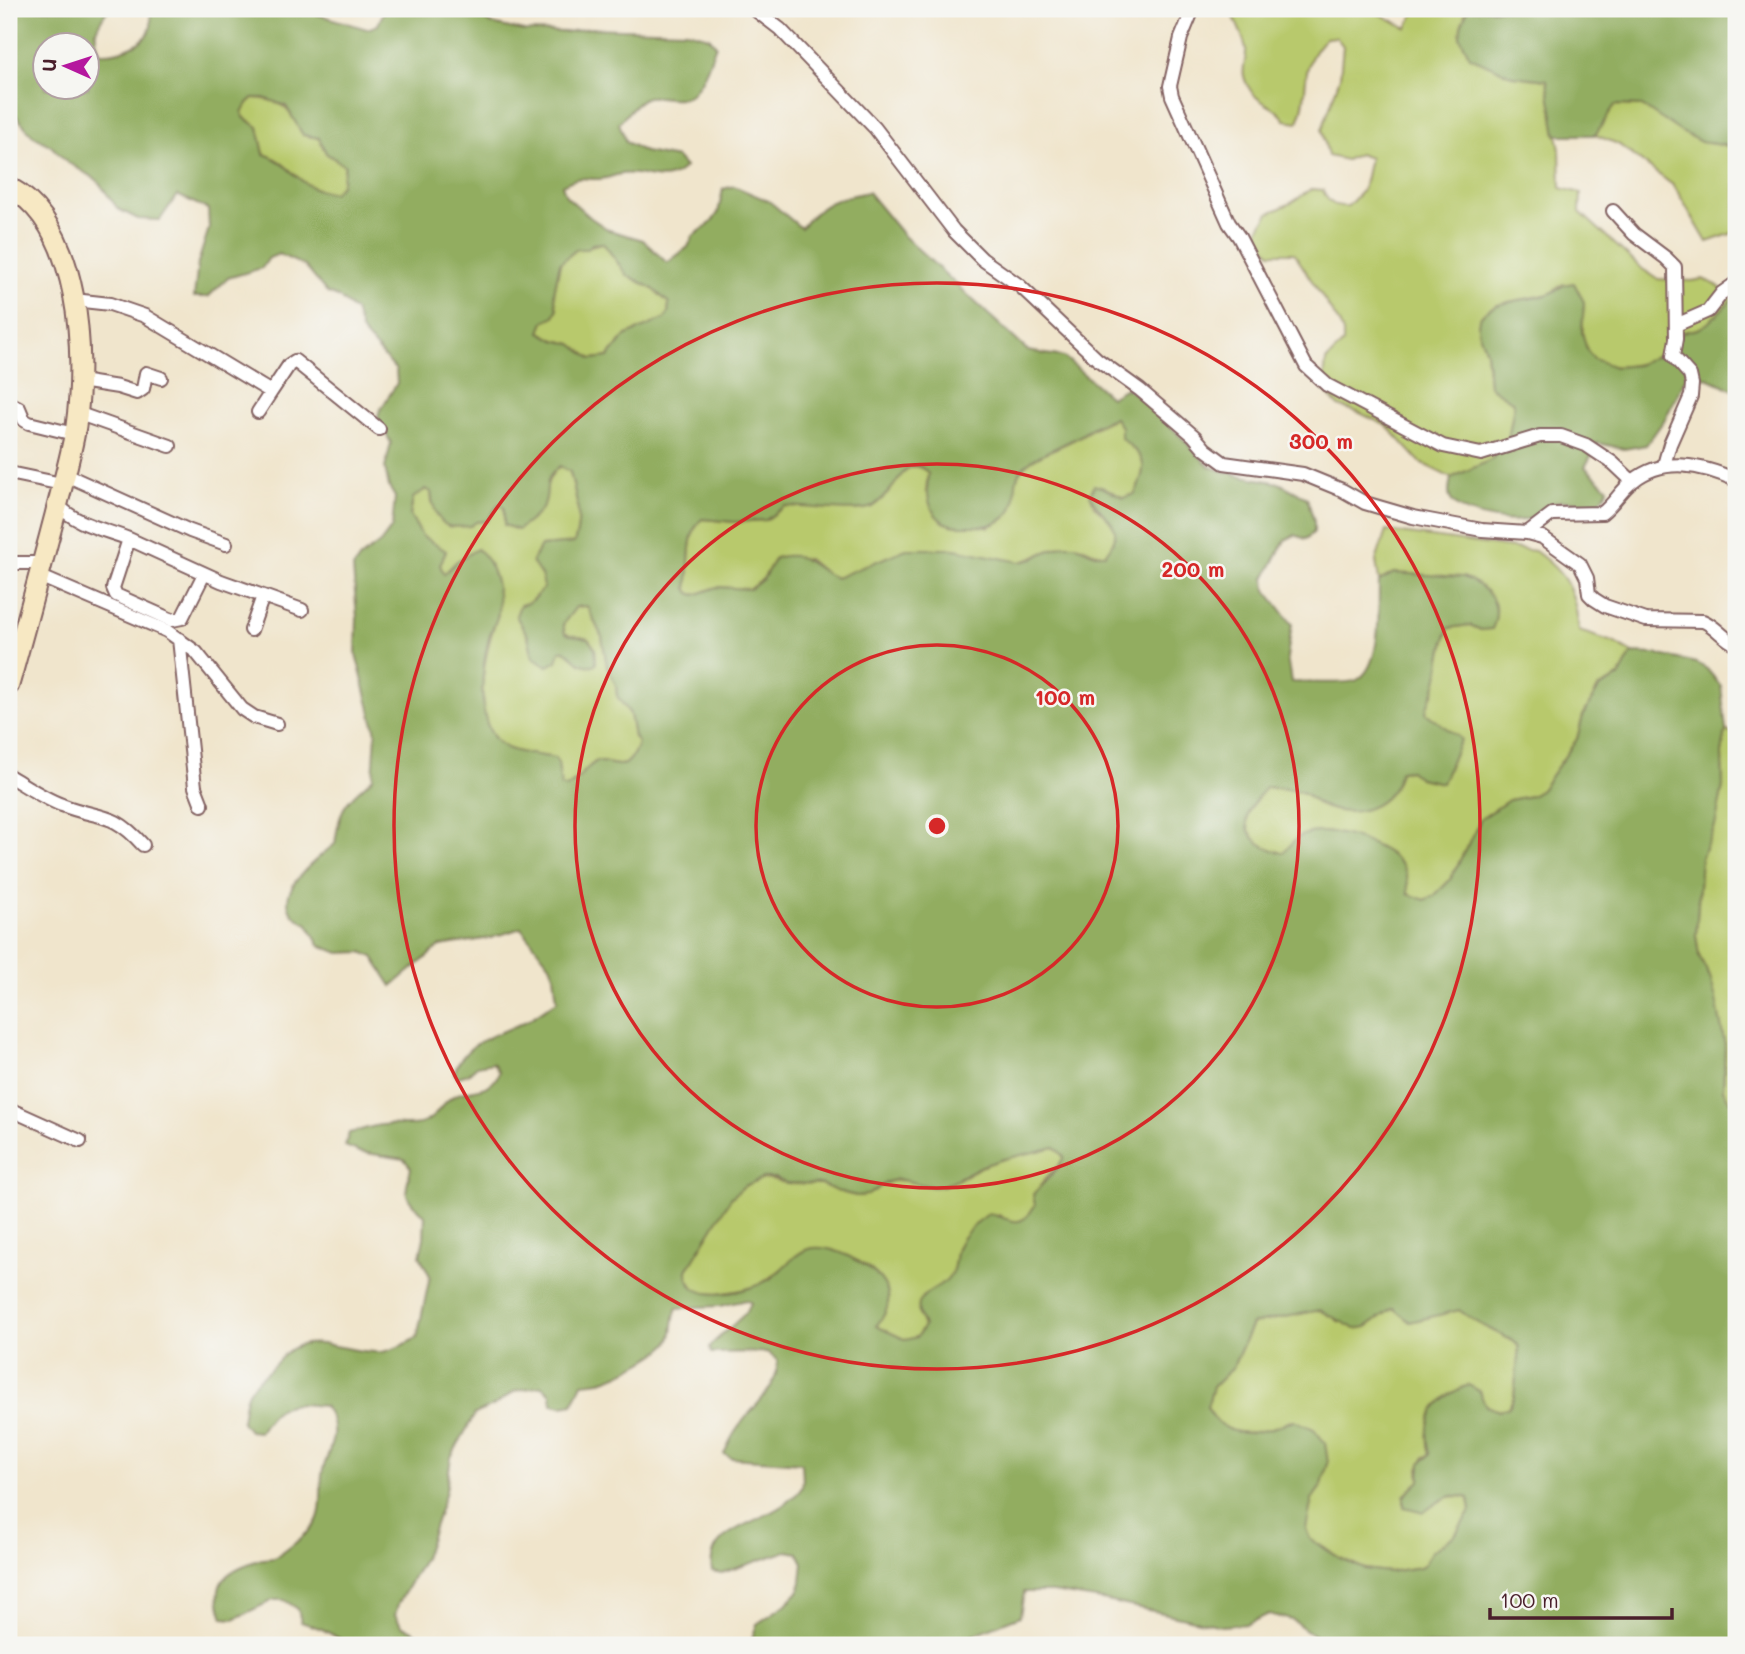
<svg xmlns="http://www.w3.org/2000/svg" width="1745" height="1654" viewBox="0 0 1745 1654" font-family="Mali,sans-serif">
<rect width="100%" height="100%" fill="#f6f6f2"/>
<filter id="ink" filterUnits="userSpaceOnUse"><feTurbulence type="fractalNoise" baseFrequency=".0143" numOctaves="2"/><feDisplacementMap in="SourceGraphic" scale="14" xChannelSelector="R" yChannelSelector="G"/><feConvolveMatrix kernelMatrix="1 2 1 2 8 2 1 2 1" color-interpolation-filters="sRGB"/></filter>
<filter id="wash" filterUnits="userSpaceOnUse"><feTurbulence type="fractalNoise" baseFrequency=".00686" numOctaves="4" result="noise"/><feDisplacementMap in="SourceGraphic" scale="28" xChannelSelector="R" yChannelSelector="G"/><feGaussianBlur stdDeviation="1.57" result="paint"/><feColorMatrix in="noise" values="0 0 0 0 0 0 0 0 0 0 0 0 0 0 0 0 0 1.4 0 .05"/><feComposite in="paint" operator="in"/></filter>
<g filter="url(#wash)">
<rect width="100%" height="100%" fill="#f0e5cc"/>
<path fill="#b8c96c" stroke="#81744c" stroke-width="2" d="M 1237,9 L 1370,9 L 1407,28 L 1416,9 L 1468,9 L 1464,14 L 1513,76 L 1547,80 L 1560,150 L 1561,188 L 1581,193 L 1580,212 L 1641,268 L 1658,279 L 1691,281 L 1703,279 L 1717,285 L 1734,299 C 1724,308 1714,321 1701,328 C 1695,331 1687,330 1681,334 C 1674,339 1669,348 1662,354 C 1644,366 1599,376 1587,351 C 1580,336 1583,318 1584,302 L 1563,284 L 1550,294 L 1508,302 L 1478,331 L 1486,352 L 1489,386 L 1512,401 L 1514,406 L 1508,440 L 1491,460 L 1451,478 L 1421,463 L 1387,426 L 1360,413 L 1338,406 L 1323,389 L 1326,361 L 1343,343 L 1343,333 L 1339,323 L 1294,253 L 1271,253 L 1258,240 L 1259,229 L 1269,213 L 1291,203 L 1312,189 L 1323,190 C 1328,203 1334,207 1348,206 L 1363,190 L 1370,158 L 1359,154 L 1346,160 L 1328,156 L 1322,130 L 1340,77 L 1343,46 L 1336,37 L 1326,38 C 1296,66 1312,90 1298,122 L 1285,120 C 1276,105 1260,105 1251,91 C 1237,70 1247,67 1246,49 C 1244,38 1238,27 1234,17 Z
M 252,98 C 284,99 289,109 303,135 L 319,138 L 326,153 L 345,166 L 342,184 L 334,193 C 297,190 292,162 264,154 L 258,127 L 244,117 L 242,112 Z
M 1615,105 L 1642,106 L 1701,142 L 1736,147 L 1736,232 L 1707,242 L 1674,186 L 1618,144 L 1595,135 Z
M 603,243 L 627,275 L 652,288 L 669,303 L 668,314 L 665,319 L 627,335 L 608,357 L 592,359 L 572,344 L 555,340 L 540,332 L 544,322 L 554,316 L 557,310 L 554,293 L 560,263 L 577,249 C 586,249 593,244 603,243 Z
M 1115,418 L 1121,427 L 1121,438 C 1147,459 1148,464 1135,494 L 1124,498 L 1104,488 L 1094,506 C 1113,521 1125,532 1106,554 C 1089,554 1084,545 1074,545 C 1055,544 1037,558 1020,562 L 863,568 L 836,578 L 826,574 L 808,559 L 775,558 L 763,579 L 749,589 L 717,587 L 695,595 L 690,593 L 687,588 C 691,568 685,534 702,519 L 735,522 L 766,520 L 785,506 L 806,506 L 892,488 C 901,474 912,457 928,473 L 926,492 L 989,527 C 995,523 1003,520 1008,515 C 1019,503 1010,483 1021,470 C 1035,453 1059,449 1077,438 C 1090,430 1101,423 1115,418 Z
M 560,466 L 570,472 C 576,497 583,519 574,544 L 541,546 L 544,588 L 516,616 L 528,636 L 533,657 L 548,666 L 560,651 L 565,650 L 581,664 L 596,663 L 595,648 L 588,639 L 565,634 L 563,624 L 576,607 L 587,606 L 602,637 L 607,666 L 616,685 L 617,696 L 630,714 L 634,737 L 638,743 C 629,771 622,766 597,761 C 584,769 579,781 566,788 L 561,786 L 558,764 L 555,759 C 542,756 518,754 506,748 C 467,728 485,646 498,615 L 457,561 L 444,575 L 440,565 L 445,551 L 422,536 L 410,515 L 413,498 L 426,488 L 431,491 L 432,504 L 476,522 L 487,521 L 499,504 L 504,507 L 543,507 C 546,490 546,477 560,466 Z
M 1386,531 L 1535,551 C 1568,575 1575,591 1579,631 L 1613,642 L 1632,653 L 1619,677 L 1598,688 L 1583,716 L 1577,739 L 1541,790 L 1531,796 L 1509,800 L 1481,819 L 1450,880 L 1434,896 L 1424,900 L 1408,894 L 1408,884 L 1334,832 L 1300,836 L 1283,853 C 1263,848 1241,837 1249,811 C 1252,803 1260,794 1265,787 C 1277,789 1293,788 1304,793 C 1310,796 1315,803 1321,806 C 1354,819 1392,807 1400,771 L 1410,770 L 1442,782 L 1461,739 L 1426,714 L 1427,702 L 1433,694 L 1448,628 L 1470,625 L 1481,630 L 1415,575 L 1394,573 L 1379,581 L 1376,561 Z
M 1726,730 L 1736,736 L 1736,1103 L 1729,1100 L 1723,1090 L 1725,1046 L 1710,977 L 1699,956 L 1696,935 L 1701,856 L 1715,826 L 1723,786 L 1722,753 Z
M 1055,1147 L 1064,1157 C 1058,1169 1048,1173 1042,1183 C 1038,1190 1038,1199 1035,1205 C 1027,1224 1014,1226 999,1215 L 957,1247 C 957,1258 956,1269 948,1279 C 932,1298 910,1292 924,1326 L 917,1337 L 906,1340 L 876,1326 L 843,1254 L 821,1248 L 811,1248 L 755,1288 L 717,1294 L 702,1293 L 696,1291 L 686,1275 L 689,1265 C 703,1241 723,1198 748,1184 C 766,1174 770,1180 788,1183 C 798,1184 810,1181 820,1184 C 833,1188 845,1196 860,1196 C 873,1195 881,1183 893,1181 C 909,1177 924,1189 940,1186 C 955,1184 969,1172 983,1166 C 1005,1157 1031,1150 1055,1147 Z
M 1393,1308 L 1410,1322 L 1459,1310 L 1476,1322 L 1517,1343 L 1519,1348 L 1514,1397 L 1509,1407 L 1499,1411 L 1486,1406 L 1479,1391 L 1430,1455 L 1425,1457 L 1419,1468 L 1420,1481 L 1404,1496 L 1423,1512 C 1440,1501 1449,1492 1469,1498 L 1471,1510 L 1455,1535 L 1431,1552 L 1425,1564 L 1420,1567 L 1389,1572 L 1365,1569 L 1340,1558 L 1310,1539 L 1306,1529 L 1306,1518 L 1312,1499 L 1322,1485 L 1294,1420 C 1263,1433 1226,1445 1207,1407 L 1213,1387 L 1233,1367 L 1252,1324 L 1320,1309 L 1330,1313 L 1338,1321 L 1366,1327 Z"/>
<path fill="#92ad60" stroke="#6e6646" stroke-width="2" fill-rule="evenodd" d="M 9,9 L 108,9 C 97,28 91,29 100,53 C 116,54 148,45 151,26 C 152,21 150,14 150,9 L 299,9 L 367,29 L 378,25 L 385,9 L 468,9 L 492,24 L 524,31 L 567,32 L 589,28 L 687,31 L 709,37 L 716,45 C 710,60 704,83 691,94 C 679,103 661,95 648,97 C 636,100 627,115 619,123 L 626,142 L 645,152 L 677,158 L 685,167 C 665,189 645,170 621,174 C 614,175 607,179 599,179 C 578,179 583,175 562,185 L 566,196 L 591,218 L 609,230 L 643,240 L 667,263 L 688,247 L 693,236 L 711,223 L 718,213 L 723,189 L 734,186 L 769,201 L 801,228 C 821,202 837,198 868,192 L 904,236 L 1028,351 L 1064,357 L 1110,397 L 1126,388 L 1147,402 L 1210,467 L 1237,475 L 1279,483 L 1307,498 L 1314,521 L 1314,532 L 1306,539 L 1295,535 L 1285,540 L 1265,578 L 1266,590 L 1292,624 L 1287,657 L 1291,682 C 1303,682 1348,685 1357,680 C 1383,666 1378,606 1379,581 L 1394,573 L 1463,577 C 1487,586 1504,604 1492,629 L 1481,630 L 1470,625 L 1449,628 C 1441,646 1441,664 1437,682 C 1434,694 1427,701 1426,713 L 1461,739 L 1442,783 L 1419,778 L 1410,770 L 1400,771 C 1391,808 1355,820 1322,806 C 1315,803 1310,796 1304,793 C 1293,788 1277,789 1266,787 C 1261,794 1252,803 1249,811 C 1241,837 1263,848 1283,853 C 1288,848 1293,841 1299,837 C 1324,822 1383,843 1400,863 C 1408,872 1408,883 1408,894 L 1425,900 L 1434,896 L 1450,880 L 1481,819 L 1509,800 L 1531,796 L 1541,790 L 1577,739 L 1583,716 L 1599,688 L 1619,677 L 1632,653 L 1655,654 L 1697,663 L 1707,669 L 1721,686 L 1726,730 L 1722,753 L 1723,786 L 1715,826 L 1701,857 L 1696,935 L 1699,956 L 1710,977 L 1716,999 L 1725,1046 L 1723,1090 L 1729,1100 L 1736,1103 L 1736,1645 L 1328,1645 L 1292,1620 L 1269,1614 L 1247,1624 L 1222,1626 L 1102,1600 L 1053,1592 L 1024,1592 L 1020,1616 L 973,1635 L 969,1645 L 750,1645 L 757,1624 L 785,1605 L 800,1590 L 803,1563 L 798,1553 L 787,1551 L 722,1573 L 712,1571 C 705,1528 762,1524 787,1502 C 793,1496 800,1494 802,1486 C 804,1479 802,1470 802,1463 L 731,1458 L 724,1454 C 728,1444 733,1434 740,1425 C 755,1403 779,1390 777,1360 L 767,1352 L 711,1353 L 710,1347 L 713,1343 L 746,1313 L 751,1303 L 746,1300 L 721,1306 L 677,1308 C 672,1318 674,1330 670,1340 C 664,1353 618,1376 604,1380 C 597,1382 589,1382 582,1383 L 573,1404 L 562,1406 L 552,1404 L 551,1394 L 542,1386 L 515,1391 L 495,1405 L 475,1414 L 451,1457 L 446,1491 L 424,1558 L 398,1604 L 395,1615 L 401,1625 L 420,1635 L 429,1645 L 351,1645 L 322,1629 L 301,1622 L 298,1609 L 284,1600 L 273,1600 L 234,1619 L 223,1618 C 214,1592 217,1577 243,1566 C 249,1564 256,1560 263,1559 C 264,1559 273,1558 274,1558 C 282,1555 305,1535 312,1528 C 327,1512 317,1485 324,1466 C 332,1444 340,1426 324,1406 C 289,1403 279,1400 259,1432 L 249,1431 L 242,1422 C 245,1395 245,1389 267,1372 C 278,1363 286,1348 301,1345 C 326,1339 355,1354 382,1352 C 393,1351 406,1343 417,1338 L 430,1276 L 420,1256 L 424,1238 L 425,1215 C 403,1197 404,1195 411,1168 L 404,1159 L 360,1152 L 345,1146 L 349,1133 C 359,1131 371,1126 381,1125 C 394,1123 406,1127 420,1124 C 438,1119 441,1100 458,1094 C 473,1088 493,1092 499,1072 L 493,1063 L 477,1066 L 468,1074 L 458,1077 L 454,1073 C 467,1037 499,1036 528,1020 C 538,1014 547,1007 557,1001 L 554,975 L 550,965 L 521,928 L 491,938 L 440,946 L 392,986 L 373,957 L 362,952 L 339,953 L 319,945 L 308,924 C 259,903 313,861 335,844 C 340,805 345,803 373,778 L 376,733 L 356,654 L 357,618 L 353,568 L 360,558 L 380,543 L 392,527 L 395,497 L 389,487 L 385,468 L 391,443 L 378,418 L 379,412 L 397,383 L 396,370 L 362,332 L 355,311 L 338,297 L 327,293 L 305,266 L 279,254 L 269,258 L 262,268 L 228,278 L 208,297 L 194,297 L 198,263 L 209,228 L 208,209 L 177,195 L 160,220 L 138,219 L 118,209 L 97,180 L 67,162 L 51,146 L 32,135 L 13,112 L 9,100 ZM 46,46 L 88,46 L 88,88 L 46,88 ZM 252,98 L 264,98 L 286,106 L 303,135 L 319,138 L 326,153 L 345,166 L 341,185 L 333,193 C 297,190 292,162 264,154 L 258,127 L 243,117 L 242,112 ZM 603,243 L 627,275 L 652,288 L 669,303 L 668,314 L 664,319 L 627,335 L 608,357 L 592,359 L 572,344 L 555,340 L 540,332 L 544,322 L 554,316 L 557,310 L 554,293 L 560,263 L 577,249 L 588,249 L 592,244 ZM 1115,418 L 1121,427 L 1121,438 C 1147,459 1148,464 1135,494 L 1123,498 L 1104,488 L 1094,485 L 1090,495 C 1100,519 1131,524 1105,554 L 1095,554 L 1075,545 L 1064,545 L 1043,553 L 1033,559 L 1020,562 L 955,549 L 906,549 L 836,578 C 812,569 805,549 775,558 L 763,579 L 750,589 L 717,587 L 695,595 L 690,593 L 687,588 C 691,568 685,533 702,519 L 735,522 L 766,520 L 785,506 C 804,506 858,514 872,507 C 878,503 887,494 892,488 C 902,476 910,454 928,473 C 926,492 928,516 948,524 C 956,527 967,526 975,526 C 987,527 1000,524 1009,514 C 1021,500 1009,479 1025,465 C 1039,454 1056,448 1072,440 C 1081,437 1087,430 1095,426 C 1101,422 1108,420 1115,418 ZM 560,466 L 570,472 C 576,496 583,518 574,543 L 541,546 L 532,562 L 542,577 L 544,588 L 530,602 L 520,605 L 516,616 L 528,636 L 533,657 L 548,666 L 557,661 L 560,651 L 565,650 C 574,658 584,670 596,664 L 595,648 L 588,639 L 565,634 L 563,624 L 576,607 L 587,606 L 602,637 L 607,666 L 616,685 L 617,696 L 630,714 L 634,737 L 638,743 C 629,771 622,766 597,761 C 584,768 579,781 566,788 L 561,786 L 558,763 L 555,758 C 540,755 521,754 507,748 C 473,732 482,667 489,638 C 491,629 497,621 498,613 C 500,590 495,563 477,549 L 457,561 L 444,574 L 440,565 L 446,551 L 422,536 L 410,515 L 413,498 L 426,489 L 431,492 C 432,503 436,521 448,526 C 454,528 465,526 471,526 L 476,522 L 487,521 L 499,504 L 504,508 L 504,525 L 518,530 C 525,524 539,515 543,507 C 552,490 539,482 560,466 ZM 1055,1147 L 1064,1157 L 1059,1167 L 1033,1194 L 1035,1205 C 1019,1233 1011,1217 988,1214 C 978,1221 963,1234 958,1246 C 953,1257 957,1268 948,1278 C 940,1288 923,1290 919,1304 C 917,1312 921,1319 924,1326 L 917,1337 L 906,1340 L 876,1326 C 904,1295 880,1272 850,1257 C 840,1252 826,1247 814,1248 C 797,1249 784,1269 771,1278 C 753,1291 685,1309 687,1270 L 731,1198 L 744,1186 L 763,1178 L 775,1178 L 786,1183 L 821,1184 L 836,1191 L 857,1196 L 868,1195 L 887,1182 L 898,1179 L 933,1187 L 943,1186 L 982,1166 L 1004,1159 ZM 1393,1308 L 1410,1322 L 1459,1310 L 1476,1322 L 1517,1343 L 1519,1348 L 1514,1397 L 1509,1407 L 1499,1411 L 1486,1406 L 1479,1391 L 1469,1385 C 1435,1397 1421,1419 1430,1455 L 1421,1463 L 1420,1481 L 1404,1496 L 1404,1507 L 1424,1512 C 1440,1501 1449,1491 1469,1498 L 1471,1510 L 1455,1535 L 1431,1552 L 1425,1564 L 1420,1567 L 1389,1572 L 1364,1569 L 1340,1558 L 1310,1539 L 1306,1529 L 1312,1499 L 1322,1485 L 1328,1463 L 1325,1443 L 1314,1429 L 1294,1420 C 1263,1433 1226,1445 1207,1407 L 1213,1387 L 1233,1367 L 1252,1324 L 1320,1310 L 1355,1329 L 1366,1327 Z
M 1468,9 L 1736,9 L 1736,147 L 1701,142 L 1681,132 L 1642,106 L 1615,105 L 1595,135 L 1556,135 L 1547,80 L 1513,76 L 1470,57 L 1460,37 L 1461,26 Z
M 1574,283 L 1584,302 L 1582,332 L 1587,350 L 1594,359 L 1615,367 L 1637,365 L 1661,354 L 1683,332 L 1698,329 L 1708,323 L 1736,295 L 1736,391 L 1705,377 L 1684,381 L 1665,419 L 1646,445 L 1624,449 L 1598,443 L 1585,467 L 1608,488 C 1597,518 1578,496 1557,502 C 1547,505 1539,516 1528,519 C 1510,524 1462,516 1451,500 C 1447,494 1450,485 1451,478 L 1491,460 L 1508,440 L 1514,406 L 1512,401 L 1489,386 C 1488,375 1488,363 1486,352 C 1484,342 1475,332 1479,320 C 1486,299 1532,301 1549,294 C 1561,289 1560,284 1574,283 Z"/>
</g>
<g filter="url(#ink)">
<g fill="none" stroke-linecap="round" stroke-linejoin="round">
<g stroke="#846463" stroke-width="16">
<path id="minor" d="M 754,9 L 780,29 L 875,128 L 954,231 L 982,259 L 1020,286 L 1097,359 L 1140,390 L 1194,436 L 1205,449 L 1224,463 L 1303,474 L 1342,490 L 1365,503 L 1413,517 L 1482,530 L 1527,533 L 1542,537 L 1580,564 L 1587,578 L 1589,594 L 1594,599 L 1605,606 L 1646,620 L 1703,621 C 1716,626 1723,639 1736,644
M 1193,9 L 1181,38 L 1170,86 L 1172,96 L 1229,223 L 1239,237 L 1306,366 L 1327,385 L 1443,446 L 1481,454 L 1540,436 L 1561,436 L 1586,445 L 1613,463 L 1632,481
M 1613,211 L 1634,234 L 1666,258 L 1675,267 L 1676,339 L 1673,356 L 1690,375 L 1692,384 L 1691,396 L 1670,444 L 1664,465
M 74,300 L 110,304 L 145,316 L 271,392 L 289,365 L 295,361 L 379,429
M 1676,325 L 1708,311 L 1722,293 L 1736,283
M 80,381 L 118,387 L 137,393 L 143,389 L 146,373 L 161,378
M 9,403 L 19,408 L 24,420 L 29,423 L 74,434
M 258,412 L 271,392
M 77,413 L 170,446
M 9,473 L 62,484
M 64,474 L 190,531 L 226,544
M 57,504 C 76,525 104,529 129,539 L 113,588 L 116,595 L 172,620 L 182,618 L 204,574
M 1527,533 L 1552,514 L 1602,513 C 1614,504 1621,490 1633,481 C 1664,456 1702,465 1736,480
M 129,539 L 221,581 L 263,596 L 251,630
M 9,563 L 42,563
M 39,576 L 167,631 L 196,652 L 242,709 L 254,717 L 277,724
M 263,596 L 302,610
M 179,639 L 195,787 L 202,805
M 9,776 C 26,786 43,798 62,805 C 100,820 112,810 143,845
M 9,1109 L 80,1141"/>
</g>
<g stroke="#846463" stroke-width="23">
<path id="secondary" d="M 9,187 C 81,226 86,355 76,426 C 71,456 62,486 55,515 C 40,572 25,628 9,685"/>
</g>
<use href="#minor" stroke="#fff" stroke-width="12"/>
<use href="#secondary" stroke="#f7e8c3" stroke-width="19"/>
</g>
</g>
<g fill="none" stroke="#d62828" stroke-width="3.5">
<circle cx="937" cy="826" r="181"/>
<circle cx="937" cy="826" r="362"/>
<circle cx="937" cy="826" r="543"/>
</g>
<circle cx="937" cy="826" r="10" fill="#d62828" stroke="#f6f6f2" stroke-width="3.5"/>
<g font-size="21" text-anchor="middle" font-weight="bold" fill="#d62828" stroke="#f6f6f2" stroke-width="5" stroke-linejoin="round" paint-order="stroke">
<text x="1321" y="449">300 m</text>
<text x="1193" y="577">200 m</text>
<text x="1065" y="705">100 m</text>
</g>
<rect width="1745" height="1654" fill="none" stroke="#f6f6f2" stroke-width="35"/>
<g transform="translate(66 66) rotate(273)"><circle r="33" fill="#f6f6f2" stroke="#b1a0a2" stroke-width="2"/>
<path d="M0-5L12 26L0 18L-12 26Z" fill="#b5179e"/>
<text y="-10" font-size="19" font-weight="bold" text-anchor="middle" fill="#4a1f2b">U</text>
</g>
<path d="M1490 1608v10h182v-10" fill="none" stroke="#4a1f2b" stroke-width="3.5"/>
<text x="1500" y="1608" font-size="21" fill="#4a1f2b" stroke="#f6f6f2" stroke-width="5" paint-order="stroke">100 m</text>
</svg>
